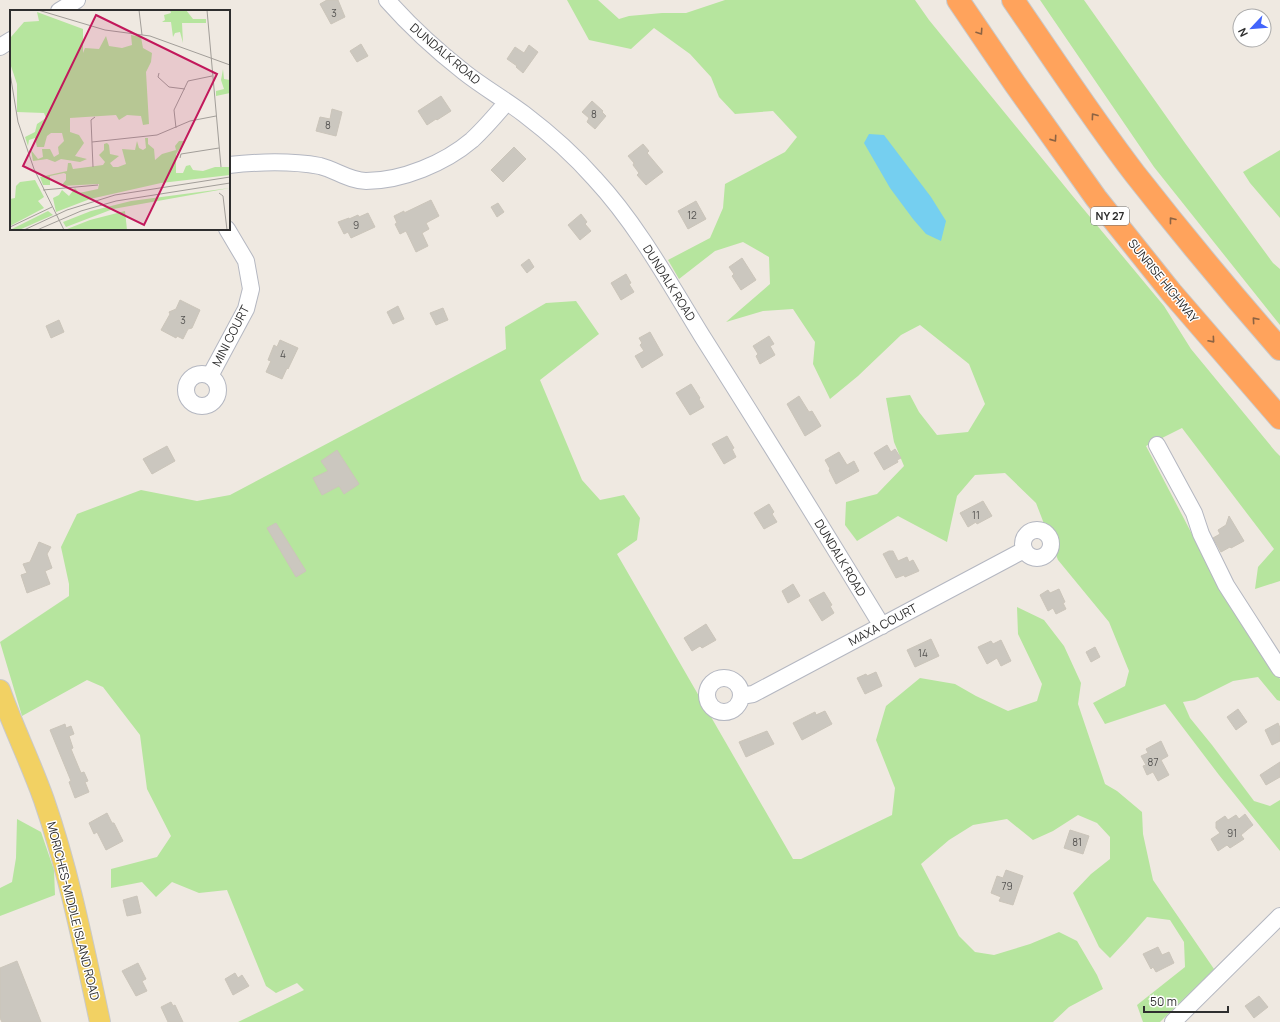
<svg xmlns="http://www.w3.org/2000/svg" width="1280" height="1022" viewBox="0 0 1280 1022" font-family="Manrope,sans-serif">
<rect width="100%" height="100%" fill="#efe9e1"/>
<path fill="#b6e59e" d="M 567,0 L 598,0 L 619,19 L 629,16 L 662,13 L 686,13 L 725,0 L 915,0 L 929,20 L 1071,194 L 1164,306 L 1191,349 L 1275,451 L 1280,456 L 1280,581 L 1255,589 L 1258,567 L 1274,549 L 1182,428 L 1146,446 L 1228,603 L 1280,679 L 1280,701 L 1277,700 L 1258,677 L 1233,681 L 1195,700 L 1183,702 L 1190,718 L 1212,745 L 1254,801 L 1270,806 L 1280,800 L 1280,851 L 1219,775 L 1165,704 L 1105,724 L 1093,703 L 1125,686 L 1129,671 L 1109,622 L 1058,560 L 1036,503 L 1005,473 L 975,475 L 957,496 L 947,542 L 898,516 L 857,541 L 845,525 L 846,502 L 877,494 L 904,466 L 894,442 L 886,398 L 910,395 L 919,412 L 937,435 L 968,432 L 985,404 L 969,364 L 920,325 L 901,335 L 858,376 L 830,399 L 813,364 L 815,342 L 793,309 L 763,311 L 726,322 L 770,284 L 769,257 L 743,242 L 715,251 L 679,279 L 668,260 L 710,238 L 723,208 L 725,184 L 785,152 L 797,137 L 773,111 L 735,114 L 719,97 L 711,77 L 690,54 L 654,28 L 631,49 L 589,40 Z
M 1040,0 L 1084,0 L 1185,143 L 1273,263 L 1280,269 L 1280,325 L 1154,167 Z
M 1280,150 L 1280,218 L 1250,183 L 1243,172 Z
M 576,301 L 599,334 L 540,380 L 582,480 L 600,500 L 624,495 L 640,518 L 637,540 L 617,554 L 793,859 L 801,859 L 892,815 L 895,788 L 876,740 L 886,706 L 920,678 L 955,684 L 976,696 L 1008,711 L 1037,701 L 1042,684 L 1018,634 L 1017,607 L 1044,620 L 1064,646 L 1081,683 L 1078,704 L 1105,784 L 1117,791 L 1142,812 L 1143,834 L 1153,880 L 1214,969 L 1160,1022 L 1143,1022 L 1137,1005 L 1185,967 L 1184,942 L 1170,920 L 1147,917 L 1126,941 L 1110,958 L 1099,947 L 1073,893 L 1091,874 L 1110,859 L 1110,837 L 1097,823 L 1078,815 L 1053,831 L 1033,840 L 1007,819 L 973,825 L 949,840 L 921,864 L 959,936 L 975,952 L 994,955 L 1030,944 L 1059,932 L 1077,941 L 1097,975 L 1103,989 L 1069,1007 L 1053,1022 L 238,1022 L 304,990 L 297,983 L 276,993 L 266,986 L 227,890 L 199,893 L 172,882 L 156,897 L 142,882 L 111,888 L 111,869 L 157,857 L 171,836 L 147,789 L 140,735 L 103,687 L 87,680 L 22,716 L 0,642 L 69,596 L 69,584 L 61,547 L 77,514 L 141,490 L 197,501 L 230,495 L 506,349 L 505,327 L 546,303 Z
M 17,819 L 41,832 L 54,870 L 55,895 L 0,916 L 0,888 L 12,882 L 16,858 Z"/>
<path fill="#75cff0" d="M 869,134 L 884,135 L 931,197 L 946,221 L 941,241 L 926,234 L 913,219 L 890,188 L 864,143 Z"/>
<path fill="#cbc7bf" stroke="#cbc5ba" d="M 327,0 L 338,0 L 345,17 L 331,24 L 320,4 Z
M 361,44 L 368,56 L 357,62 L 350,51 Z
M 529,45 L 538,52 L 523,73 L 516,67 L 517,66 L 507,59 L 515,47 L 524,53 Z
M 441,96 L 451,111 L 437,120 L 436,119 L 427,125 L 418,111 Z
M 592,101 L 603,111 L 602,112 L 606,116 L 595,129 L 587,122 L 589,118 L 582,112 Z
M 332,109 L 342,112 L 336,136 L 316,131 L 320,117 L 330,119 Z
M 643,144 L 649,151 L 647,153 L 663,172 L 646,185 L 637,175 L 639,173 L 633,165 L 634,163 L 628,156 Z
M 514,147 L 526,159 L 503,182 L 491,170 Z
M 431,200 L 439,216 L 426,223 L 429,229 L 422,233 L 428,246 L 416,252 L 406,231 L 400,234 L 395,224 L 397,223 L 394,216 L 404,211 L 404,213 Z
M 696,201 L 706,219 L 688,229 L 678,211 Z
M 498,203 L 504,212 L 497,217 L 491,207 Z
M 368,213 L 375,227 L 351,238 L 348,232 L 344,234 L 338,222 L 349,218 L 349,219 L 358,215 L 359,217 Z
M 581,214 L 587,222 L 585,224 L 591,231 L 580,240 L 568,225 Z
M 742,258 L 756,280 L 741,290 L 732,276 L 734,274 L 729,267 Z
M 529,259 L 534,267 L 527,273 L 521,265 Z
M 626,274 L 631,283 L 629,284 L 634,292 L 621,300 L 611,283 Z
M 180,300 L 200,310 L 192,328 L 188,329 L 183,339 L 177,336 L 176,338 L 161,330 L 170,314 L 169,312 L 176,309 Z
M 398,306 L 404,319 L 393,324 L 387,312 Z
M 443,308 L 448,320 L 436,325 L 430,313 Z
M 59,320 L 64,332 L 51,338 L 46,326 Z
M 650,332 L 663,355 L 642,368 L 635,356 L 644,351 L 640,345 L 642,343 L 639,338 Z
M 769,336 L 774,344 L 770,346 L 775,355 L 760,364 L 756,356 L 758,354 L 753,346 Z
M 280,340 L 298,348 L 288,369 L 287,368 L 282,379 L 266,372 L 271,361 L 268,360 L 274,345 L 277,347 Z
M 691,384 L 700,398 L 699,399 L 704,407 L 690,415 L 676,393 Z
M 799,396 L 809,412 L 812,411 L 821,426 L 805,436 L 787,404 Z
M 727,436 L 734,448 L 732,449 L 736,457 L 724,464 L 712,444 Z
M 887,445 L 891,452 L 895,449 L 901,458 L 897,460 L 898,462 L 884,470 L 874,453 Z
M 167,446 L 175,461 L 152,474 L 143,459 Z
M 337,450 L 359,484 L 344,494 L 339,486 L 322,495 L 313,478 L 328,471 L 321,461 Z
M 839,452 L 847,465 L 854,461 L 859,471 L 836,484 L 829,470 L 830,469 L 825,460 Z
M 983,501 L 992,516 L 977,524 L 976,522 L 968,527 L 960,513 Z
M 769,504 L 774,512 L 772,514 L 777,522 L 764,529 L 754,513 Z
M 1229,516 L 1244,541 L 1231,548 L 1230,547 L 1221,552 L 1213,538 L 1220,534 L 1218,530 L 1226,525 Z
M 276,523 L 306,571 L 296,577 L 267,528 Z
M 39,542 L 51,547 L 47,554 L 52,568 L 45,571 L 50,584 L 27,593 L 21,575 L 27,573 L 23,564 L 30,562 Z
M 889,551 L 893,551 L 898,561 L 907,557 L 909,562 L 913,560 L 919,571 L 905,577 L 904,575 L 896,578 L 883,554 Z
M 793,584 L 800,596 L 788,603 L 782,591 Z
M 1059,589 L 1065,602 L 1063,603 L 1066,609 L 1056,614 L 1053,608 L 1048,611 L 1040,595 L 1048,590 L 1050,593 Z
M 824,592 L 832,605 L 830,606 L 834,613 L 822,621 L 809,600 Z
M 706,624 L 716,640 L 702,648 L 700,646 L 692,651 L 684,638 Z
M 931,639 L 939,656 L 915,667 L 907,650 Z
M 1001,640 L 1011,661 L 1001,666 L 997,658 L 987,664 L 978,647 L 991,641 L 993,644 Z
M 1095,647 L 1100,657 L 1091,662 L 1086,652 Z
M 876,672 L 882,686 L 865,694 L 857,678 L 866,674 L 867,676 Z
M 1238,709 L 1247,722 L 1236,730 L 1227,717 Z
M 825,711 L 832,724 L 802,740 L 793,723 L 815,712 L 816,715 Z
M 1278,723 L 1280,728 L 1280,741 L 1272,745 L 1265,730 Z
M 65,724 L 66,728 L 71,726 L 74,734 L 69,736 L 73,748 L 71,749 L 81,773 L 84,772 L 88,781 L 85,782 L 89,792 L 75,798 L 69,782 L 71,781 L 50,730 Z
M 767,731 L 774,744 L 746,757 L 739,742 Z
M 1161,741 L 1168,756 L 1161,760 L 1169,775 L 1158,781 L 1153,772 L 1147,775 L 1143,766 L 1146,765 L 1141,756 L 1148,753 L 1146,749 Z
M 1280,762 L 1280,777 L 1266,785 L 1260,775 Z
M 107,813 L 112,823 L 114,823 L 123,841 L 106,850 L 97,832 L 94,834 L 89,823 Z
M 1245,814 L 1253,825 L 1241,835 L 1244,839 L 1230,848 L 1227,845 L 1218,851 L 1211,839 L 1220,833 L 1216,828 L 1216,822 L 1225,816 L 1228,820 L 1236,815 L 1239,819 Z
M 1070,830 L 1089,836 L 1083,854 L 1064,848 Z
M 1006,870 L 1023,876 L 1013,905 L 999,901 L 1001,897 L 991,893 L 997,876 L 1003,878 Z
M 137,896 L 141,913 L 127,916 L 123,900 Z
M 1158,947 L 1162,955 L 1169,952 L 1174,963 L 1156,972 L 1153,967 L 1151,969 L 1143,954 Z
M 17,961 L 41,1022 L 2,1022 L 0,1018 L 0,968 Z
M 138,963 L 146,979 L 142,981 L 147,991 L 136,996 L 122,971 Z
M 235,973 L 238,978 L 242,975 L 249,986 L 233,995 L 225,979 Z
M 1259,996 L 1268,1007 L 1254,1018 L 1245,1006 Z
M 171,1002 L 173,1006 L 175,1005 L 183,1022 L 168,1022 L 161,1007 Z"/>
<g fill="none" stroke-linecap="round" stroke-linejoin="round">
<g stroke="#b4b7c1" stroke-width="18">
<path id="minor" d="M 387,0 C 410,26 436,50 464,72 C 483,87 504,99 524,114 C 549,133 574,155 595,179 C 637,224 670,284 702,336 C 763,432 823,529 882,626
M 59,11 L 77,0
M 0,47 L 11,40
M 229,165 C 257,162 292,161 320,166 C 336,170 350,181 366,181 C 402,181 445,163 472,140 C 485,128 496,115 507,102
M186 390a16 16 0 1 1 32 0a16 16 0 1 1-32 0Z
M 210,376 L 246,309 L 251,289 L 246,261 L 227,229
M 1157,445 L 1194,513 L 1201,534 L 1226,585 L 1280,669
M1023 544a14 14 0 1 1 28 0a14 14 0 1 1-28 0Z
M707 695a17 17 0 1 1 34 0a17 17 0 1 1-34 0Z
M 741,696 L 753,694 L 1024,550
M 1173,1022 L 1280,916"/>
</g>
<g stroke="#c9c9c9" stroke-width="22">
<path id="major" d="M 0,690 C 13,727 31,763 44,800 C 69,872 84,948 100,1022"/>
</g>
<g stroke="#c9c9c9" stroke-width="24">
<path id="highway" d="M 958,0 L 1015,84 L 1096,198 L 1171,292 L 1280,418
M 1013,0 C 1053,58 1092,118 1135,174 C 1182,234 1230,292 1280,349"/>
</g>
<use href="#minor" stroke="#fff" stroke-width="16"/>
<use href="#major" stroke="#f2d163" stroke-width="20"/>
<use href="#highway" stroke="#ffa35c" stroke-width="22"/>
</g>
<defs><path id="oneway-chevron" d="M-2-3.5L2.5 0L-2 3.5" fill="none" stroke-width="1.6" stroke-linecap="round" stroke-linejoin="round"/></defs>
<g stroke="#8c6343">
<use href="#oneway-chevron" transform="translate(980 32) rotate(56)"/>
<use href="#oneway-chevron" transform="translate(1094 116) rotate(-126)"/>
<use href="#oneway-chevron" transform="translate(1054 139) rotate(55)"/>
<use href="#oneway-chevron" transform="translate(1172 220) rotate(-128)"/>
<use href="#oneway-chevron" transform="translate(1255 320) rotate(-131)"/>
<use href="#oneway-chevron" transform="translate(1212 340) rotate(49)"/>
</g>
<g text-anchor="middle" stroke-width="3" stroke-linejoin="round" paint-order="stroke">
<g font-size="10" fill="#555452">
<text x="334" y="17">3</text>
<text x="594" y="118">8</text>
<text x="328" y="129">8</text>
<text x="692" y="219">12</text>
<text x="356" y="229">9</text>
<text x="183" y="324">3</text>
<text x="283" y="358">4</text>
<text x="976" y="519">11</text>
<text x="923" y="657">14</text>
<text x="1153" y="766">87</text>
<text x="1232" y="837">91</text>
<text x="1077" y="846">81</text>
<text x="1007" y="890">79</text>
</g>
<rect fill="#fff" stroke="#6d6d6d" stroke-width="1" x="1091" y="207" width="38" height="18" rx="3"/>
<g font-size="11" font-weight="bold" fill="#2e2e2e">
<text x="1110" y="220">NY 27</text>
</g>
<g font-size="12" fill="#2e2e2e" stroke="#fff">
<text transform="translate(445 54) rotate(40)" y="4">DUNDALK ROAD</text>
<text transform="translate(1163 281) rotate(51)" y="4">SUNRISE HIGHWAY</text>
<text transform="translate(669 283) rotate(58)" y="4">DUNDALK ROAD</text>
<text transform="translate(231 336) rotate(-63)" y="4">MINI COURT</text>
<text transform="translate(840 558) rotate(59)" y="4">DUNDALK ROAD</text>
<text transform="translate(883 625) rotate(-28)" y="4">MAXA COURT</text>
<text transform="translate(73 911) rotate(76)" y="4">MORICHES-MIDDLE ISLAND ROAD</text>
</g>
</g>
<g transform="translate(10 10)">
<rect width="220" height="220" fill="#efe9e1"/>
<path d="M 160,0 L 176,0 L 183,9 L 196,9 L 196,13 L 172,13 L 173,33 L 170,22 L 165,23 L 163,27 L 161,12 L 152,12 L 155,10 L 154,5 L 161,3 ZM 27,2 L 73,19 L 73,43 L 75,38 L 89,39 L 96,26 L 99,36 L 112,38 L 122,35 L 121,25 L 131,27 L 133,38 L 142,43 L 141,52 L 136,62 L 139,114 L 133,115 L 131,106 L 117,105 L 109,110 L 106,105 L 60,108 L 60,122 L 69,125 L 74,133 L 65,146 L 77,149 L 70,152 L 51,149 L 45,152 L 37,149 L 23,151 L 21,140 L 28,149 L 33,147 L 32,139 L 40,139 L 44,147 L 49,144 L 48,137 L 54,131 L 52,123 L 41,123 L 37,126 L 34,137 L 27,137 L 25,128 L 19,130 L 18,136 L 15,127 L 25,122 L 27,114 L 36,108 L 34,103 L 7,102 L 7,74 L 0,53 L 0,33 L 1,27 L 14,12 L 29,11 ZM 213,59 L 214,69 L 220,70 L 220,83 L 206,86 L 206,81 L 214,79 L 211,70 ZM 135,128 L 138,128 L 138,134 L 144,139 L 145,150 L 152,144 L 166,140 L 165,136 L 169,131 L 175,131 L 166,144 L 166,163 L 173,163 L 176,156 L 180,155 L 183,160 L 193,161 L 205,157 L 220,157 L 220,165 L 151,173 L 80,189 L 46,202 L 43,188 L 49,185 L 52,180 L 59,186 L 65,178 L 69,183 L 88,179 L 89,174 L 51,176 L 56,170 L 56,164 L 54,163 L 40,166 L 40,175 L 33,175 L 30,167 L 57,161 L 58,153 L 61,153 L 63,159 L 93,155 L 95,152 L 89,145 L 94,140 L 94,134 L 97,133 L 99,135 L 100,144 L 109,146 L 100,153 L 103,157 L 108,157 L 116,154 L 112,139 L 125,140 L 127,131 L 129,138 L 133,140 L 136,138 ZM 25,170 L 34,187 L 28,191 L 34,198 L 0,216 L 0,189 L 5,188 L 6,176 L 10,172 ZM 220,178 L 103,199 L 56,217 L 53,212 L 81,201 L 121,191 ZM 38,201 L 43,205 L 9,220 L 0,220 ZM 115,201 L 117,220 L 57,219 L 80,210 Z" fill="#b6e59e"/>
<path fill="none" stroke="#a29e99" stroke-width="1" d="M 28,0 L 95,20 L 140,26 L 220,55M 129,0 L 132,25M 197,0 L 211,157M 0,63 L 8,112 L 24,159 L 54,220M 149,63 L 148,67 L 159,77 L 175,79M 166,118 L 164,100 L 178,71 L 202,66M 82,132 L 147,125 L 180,111 L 206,106M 170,148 L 171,144 L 209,138M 83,157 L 81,110 L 85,107M 33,180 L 88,175M 209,183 L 213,186 L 217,220M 0,217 L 42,197M 14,220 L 57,200 L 105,185 L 220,167M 27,220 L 71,201 L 106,191 L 220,173"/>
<path fill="#c2185b" fill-opacity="0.15" stroke="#c2185b" stroke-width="2" d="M 86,5 L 207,64 L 134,215 L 13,156 Z"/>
<rect width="220" height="220" fill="none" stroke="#2e2e2e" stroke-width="2"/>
</g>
<g transform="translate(1252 28) rotate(244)"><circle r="19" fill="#ffffff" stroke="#ababab"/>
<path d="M0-3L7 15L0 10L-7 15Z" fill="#4264fb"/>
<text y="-6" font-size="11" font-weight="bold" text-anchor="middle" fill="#2e2e2e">N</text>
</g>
<path d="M1144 1006v6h84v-6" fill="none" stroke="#2e2e2e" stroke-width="2"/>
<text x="1150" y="1006" font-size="12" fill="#2e2e2e" stroke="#ffffff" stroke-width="3" paint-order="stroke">50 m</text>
</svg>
